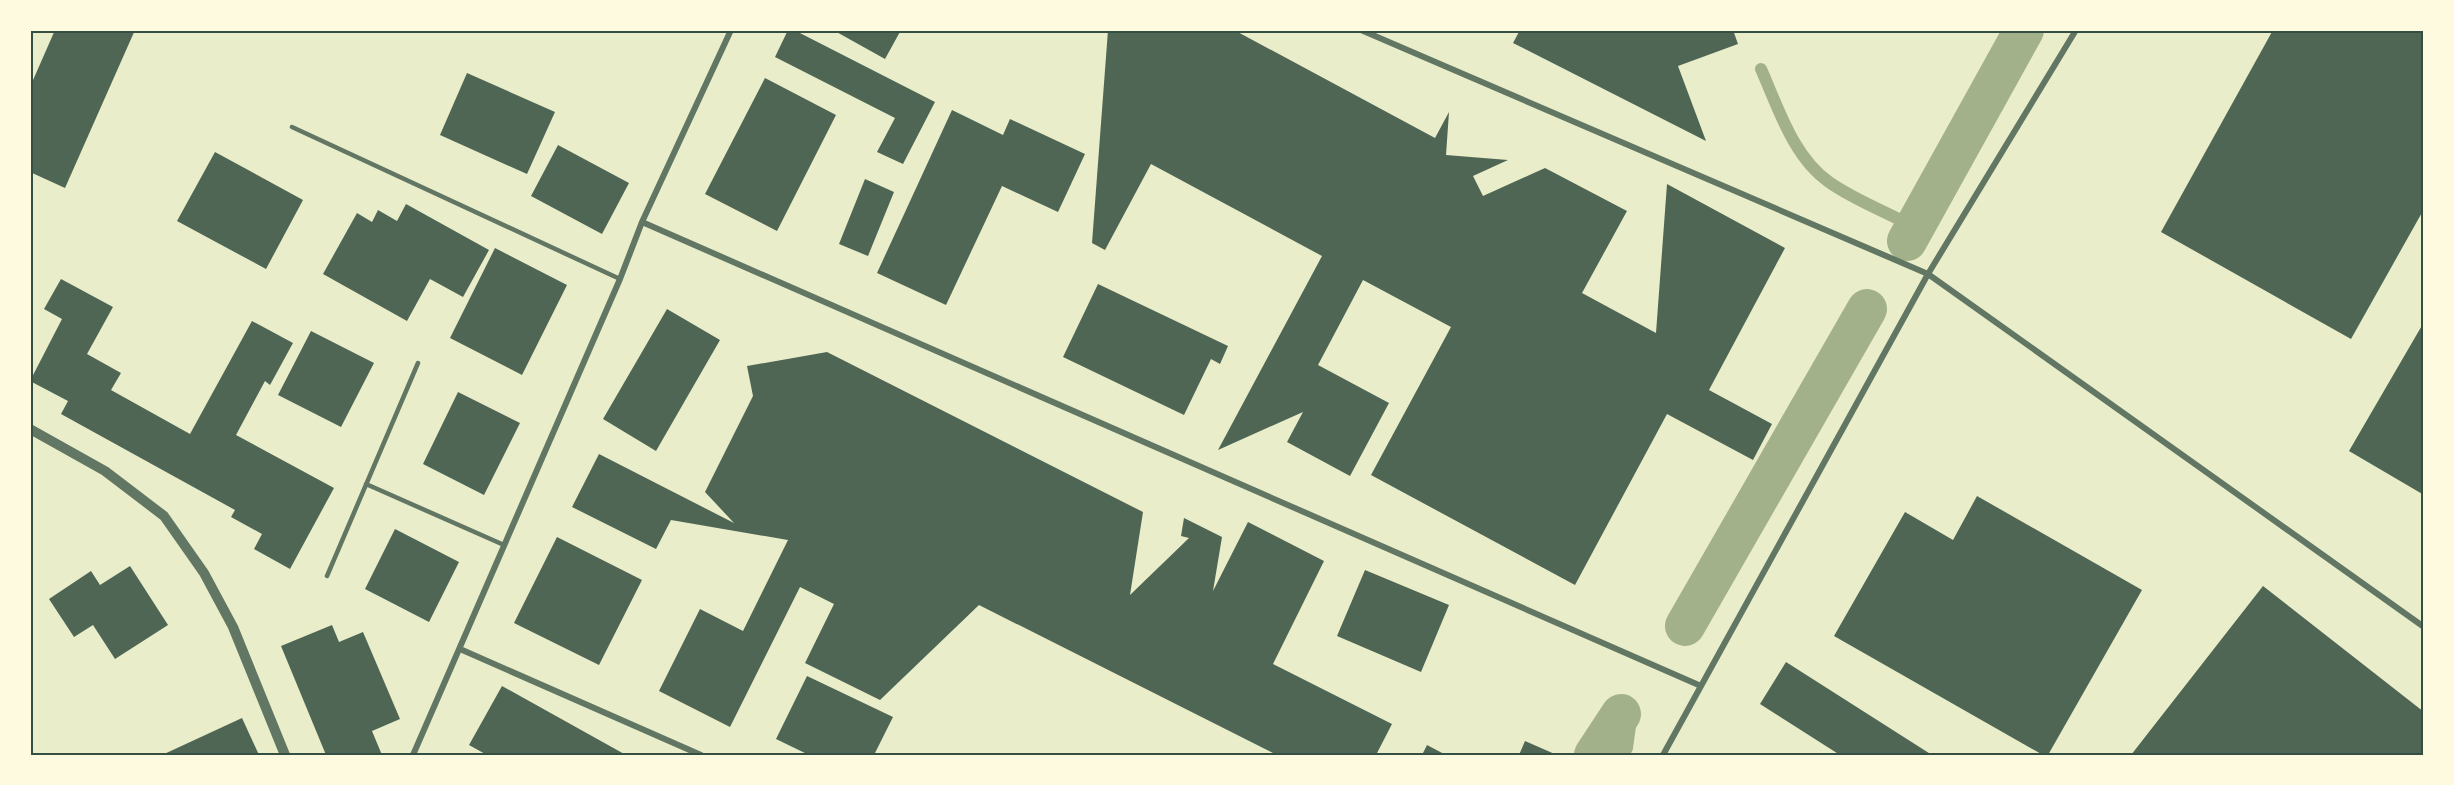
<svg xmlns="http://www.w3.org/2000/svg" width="2454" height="785" viewBox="0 0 2454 785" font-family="Manrope,sans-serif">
<rect width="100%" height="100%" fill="#e9edc9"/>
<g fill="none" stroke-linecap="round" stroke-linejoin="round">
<path stroke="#a3b18a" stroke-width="12" d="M 1761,69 C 1778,107 1793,157 1829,182 C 1854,200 1887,212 1914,227
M 1623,755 L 1627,748 L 1631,719"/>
<path stroke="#a3b18a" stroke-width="40" d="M 1907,241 L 2024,30
M 1685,626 L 1867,309
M 1594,755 L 1621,714"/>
</g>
<path fill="#4f6655" d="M 55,30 L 135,30 L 65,188 L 30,172 L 30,87 Z
M 788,30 L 794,30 L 935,102 L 903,164 L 877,152 L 895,118 L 775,57 Z
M 833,30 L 901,30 L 885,59 Z
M 1108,30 L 1234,30 L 1435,138 L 1449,112 L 1446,155 L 1508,160 L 1473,176 L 1483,196 L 1545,168 L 1627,211 L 1582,293 L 1656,333 L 1667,184 L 1785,248 L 1709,390 L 1772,424 L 1753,460 L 1667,414 L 1575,585 L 1371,475 L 1451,327 L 1363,280 L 1318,365 L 1389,403 L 1350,476 L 1287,442 L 1303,412 L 1218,450 L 1322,256 L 1151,164 L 1105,250 L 1092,243 Z
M 1520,30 L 1733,30 L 1738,44 L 1678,66 L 1706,141 L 1513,43 Z
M 2273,30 L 2424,30 L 2424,209 L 2351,339 L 2161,232 Z
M 467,73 L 555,112 L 527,174 L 440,135 Z
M 765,78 L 836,115 L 777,231 L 705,194 Z
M 952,110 L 1003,135 L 1010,119 L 1085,154 L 1058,212 L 1002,186 L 946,305 L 877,273 Z
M 558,145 L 629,183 L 602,234 L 531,196 Z
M 215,152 L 303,200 L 266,269 L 177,221 Z
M 865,179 L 894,192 L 868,256 L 839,244 Z
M 406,204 L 489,250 L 463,297 L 430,279 L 407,321 L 323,274 L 357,213 L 372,222 L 378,210 L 397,221 Z
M 495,248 L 567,285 L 522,375 L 450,338 Z
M 61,279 L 113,307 L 87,354 L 121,373 L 111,390 L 190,434 L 252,321 L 293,343 L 270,385 L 265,381 L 236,435 L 334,488 L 290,569 L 254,549 L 262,534 L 231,517 L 235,510 L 61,414 L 68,401 L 30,381 L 62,319 L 44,309 Z
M 1098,284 L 1228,346 L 1220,364 L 1211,359 L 1184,415 L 1063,357 Z
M 667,309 L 720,340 L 656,451 L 603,419 Z
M 2424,322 L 2424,495 L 2349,451 Z
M 311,331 L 374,363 L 341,427 L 278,395 Z
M 827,352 L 1143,512 L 1130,595 L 1189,538 L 1181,536 L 1184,518 L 1222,537 L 1213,591 L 1248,522 L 1324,561 L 1273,664 L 1392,724 L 1376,755 L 1277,755 L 979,605 L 880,700 L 805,663 L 834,604 L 800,587 L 730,727 L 659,691 L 700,609 L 743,631 L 788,540 L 671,520 L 656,549 L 572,507 L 599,454 L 734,523 L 705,492 L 753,396 L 747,366 Z
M 458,392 L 520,423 L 484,495 L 423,464 Z
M 1977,496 L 2142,590 L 2048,755 L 2043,755 L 1834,636 L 1905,512 L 1953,540 Z
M 395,529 L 459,562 L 429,622 L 365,589 Z
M 557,537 L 642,580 L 599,665 L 514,623 Z
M 130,566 L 168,625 L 115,659 L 93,625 L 74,637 L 49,599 L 91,571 L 100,585 Z
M 1365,570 L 1449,605 L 1421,672 L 1337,636 Z
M 2263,586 L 2424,712 L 2424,755 L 2131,755 Z
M 332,625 L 339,642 L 363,632 L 400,719 L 372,731 L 382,755 L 326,755 L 281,646 Z
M 1786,662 L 1932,755 L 1840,755 L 1760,704 Z
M 807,676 L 893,717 L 874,755 L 809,755 L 776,739 Z
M 502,686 L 626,755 L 487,755 L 469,745 Z
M 242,718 L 259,755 L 162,755 Z
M 1525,741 L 1557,755 L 1519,755 Z
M 1427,745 L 1446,755 L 1422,755 Z"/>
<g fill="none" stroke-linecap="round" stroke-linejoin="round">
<path stroke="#617663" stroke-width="4.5" d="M 292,127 L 620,279
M 366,484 L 504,545
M 327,576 L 418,363"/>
<path stroke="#617663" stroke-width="6" d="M 1361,30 L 1928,274 L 2424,627
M 642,222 L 1701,686
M 460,649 L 701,755
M 413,755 L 620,279 L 642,222 L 731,30
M 1663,755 L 1928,274 L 2076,30"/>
<path stroke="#617663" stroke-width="10" d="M 30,429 L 105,471 L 164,516 L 204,573 L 233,627 L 285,755"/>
</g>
<rect width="2454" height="785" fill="none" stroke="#fefae0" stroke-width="63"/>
<rect x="32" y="32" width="2390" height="722" fill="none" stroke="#344e41" stroke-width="2"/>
</svg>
